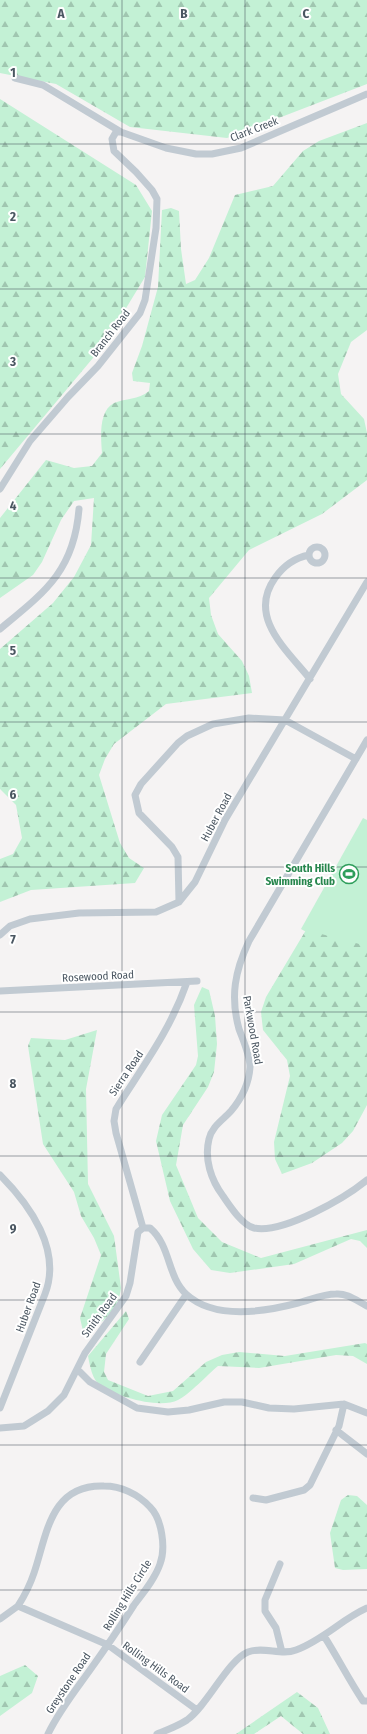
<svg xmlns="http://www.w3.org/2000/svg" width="367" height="1734" viewBox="0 0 367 1734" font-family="'Fira Sans Condensed',sans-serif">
<defs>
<pattern id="forest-firs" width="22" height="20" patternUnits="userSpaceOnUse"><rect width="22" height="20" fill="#c3f1d5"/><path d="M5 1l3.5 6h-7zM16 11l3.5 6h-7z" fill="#a0c6b0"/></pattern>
</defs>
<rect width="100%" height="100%" fill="#f5f3f3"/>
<path fill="#c3f1d5" d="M 363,818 L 367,820 L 367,966 L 301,929 Z"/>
<path fill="url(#forest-firs)" d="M 0,0 L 367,0 L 367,84 L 227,138 L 130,127 L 56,84 L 0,73 Z
M 0,99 L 136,185 L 152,211 L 145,277 L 103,346 L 0,469 Z
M 367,123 L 367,330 L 351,342 L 338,374 L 341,394 L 364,419 L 367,433 L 367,480 L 322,514 L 249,550 L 209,598 L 211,615 L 218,634 L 242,661 L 249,676 L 252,693 L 166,704 L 114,744 L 105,759 L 99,775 L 120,843 L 129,858 L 144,868 L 135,883 L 31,890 L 0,902 L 0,859 L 13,854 L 22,838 L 16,805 L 0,789 L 0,649 L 53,603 L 74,577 L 91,545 L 94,498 L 74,501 L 61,520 L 42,562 L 33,575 L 0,598 L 0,518 L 46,460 L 74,468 L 92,466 L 102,453 C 101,439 98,411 114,403 C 126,398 138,400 149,391 L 150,383 L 133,381 L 132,373 L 142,346 L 158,287 L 162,210 L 171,208 L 179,211 L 181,249 L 186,284 L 195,280 L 209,258 L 235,195 L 273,186 L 303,151 L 319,141 Z
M 306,930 L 367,946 L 367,1105 L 353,1131 L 342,1143 L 312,1163 L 282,1174 L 275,1159 L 274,1142 L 290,1076 L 287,1060 L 263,1030 L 261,1012 L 266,997 Z
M 202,987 L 209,990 L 215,1016 L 217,1044 L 214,1072 L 208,1087 L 183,1125 L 176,1165 L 198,1218 L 222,1242 L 261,1258 L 367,1230 L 367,1248 L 360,1241 L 351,1239 L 294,1264 L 230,1273 L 211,1270 L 193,1249 L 170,1201 L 156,1141 L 162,1115 L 196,1065 L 198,1056 L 194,1005 Z
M 97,1030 L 86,1089 L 88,1184 L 114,1236 L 121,1288 C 119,1308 103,1326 83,1331 L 80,1318 L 101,1255 L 94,1238 L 81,1216 L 74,1192 L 43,1144 L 28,1046 L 31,1038 L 65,1040 Z
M 126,1311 L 129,1319 L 106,1354 L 104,1372 L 108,1380 L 148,1396 L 173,1391 L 206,1362 L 222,1355 L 239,1352 L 285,1356 L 365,1343 L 367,1344 L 367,1364 L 353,1356 L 336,1355 L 259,1368 L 218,1366 C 207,1375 190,1394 178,1400 C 160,1409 117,1397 101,1386 C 92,1380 90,1366 88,1356 Z
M 348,1495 L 357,1496 L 367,1505 L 367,1569 L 343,1570 L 335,1568 L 330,1533 L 341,1500 Z
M 25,1665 L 38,1676 L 32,1693 L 0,1716 L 0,1676 Z
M 297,1692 L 318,1708 L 330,1734 L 303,1734 L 281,1716 L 254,1734 L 236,1734 Z"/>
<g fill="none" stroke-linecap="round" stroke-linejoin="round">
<path stroke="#c1cad2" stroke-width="7" d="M 15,78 L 43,85 L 121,132 L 166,148 L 196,154 L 212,154 L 241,148 L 367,94
M 0,489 L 30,441 L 68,397 L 98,366 L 140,313 L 145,300 L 156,228 L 157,199 L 152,190 L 136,172 L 114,151 L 112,139 L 116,132 L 121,132
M309 555a8 8 0 1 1 16 0a8 8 0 1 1-16 0Z
M 309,555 C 294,558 284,565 275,578 C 247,617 287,650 310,679
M 0,629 C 45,592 74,571 79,509
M 367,740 L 249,941 C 235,971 230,996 239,1029 C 243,1040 250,1055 250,1067 C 249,1084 242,1098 231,1111 C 223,1120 212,1126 209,1139 C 204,1159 211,1180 223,1196 C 230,1206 242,1225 254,1228 C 283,1234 345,1198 367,1180
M 179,902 L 178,857 L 172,847 L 139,813 L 135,795 L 141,784 L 178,743 L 187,736 L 213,724 L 249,718 L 285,720 L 356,759
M 0,935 L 10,926 L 30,919 L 79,913 L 156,912 L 179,902 L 195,882 L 225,820 L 367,582
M 0,991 L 197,981
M 0,1175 C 30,1205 62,1250 45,1294 L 0,1408
M 143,1228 L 116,1133 L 114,1121 L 116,1109 C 143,1066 170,1031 187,982
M 140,1362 L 186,1295
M 78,1370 L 90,1382 L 137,1408 L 168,1412 L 189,1410 L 224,1402 L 242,1402 L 269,1408 L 294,1409 L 344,1404 L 367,1413
M 0,1428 L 24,1426 L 48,1411 L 64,1395 L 85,1353 L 126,1296 L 130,1283 L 138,1232 L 143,1228 L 150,1228 C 171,1246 167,1276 186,1294 C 214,1320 264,1312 298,1303 C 310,1300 323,1294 336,1294 C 347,1293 357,1301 367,1306
M 336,1430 L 367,1454
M 253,1498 L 266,1500 L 304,1490 L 310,1485 L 339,1426 L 344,1404
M 280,1564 L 265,1600 L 265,1611 L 276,1628 L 282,1652
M 18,1606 C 25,1595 30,1585 34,1573 C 47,1535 50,1484 104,1486 C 121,1486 138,1494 150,1507 C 162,1519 166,1548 160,1564 C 155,1579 143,1593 134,1605 C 120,1627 105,1649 90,1670 C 75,1691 59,1711 48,1734
M 0,1619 L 18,1606 L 108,1645 L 197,1710
M 324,1636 C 338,1658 349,1680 363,1701 L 367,1701
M 157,1734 C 167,1730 178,1726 187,1720 C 207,1706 228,1660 248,1652 C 264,1646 281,1656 296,1650 C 323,1640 342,1619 367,1608"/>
</g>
<path fill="none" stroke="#4a5661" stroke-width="1" stroke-opacity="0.55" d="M 122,0 L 122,1734M 245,0 L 245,1734M 0,144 L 367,144M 0,289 L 367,289M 0,434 L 367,434M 0,578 L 367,578M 0,722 L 367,722M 0,867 L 367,867M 0,1012 L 367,1012M 0,1156 L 367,1156M 0,1300 L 367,1300M 0,1445 L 367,1445M 0,1590 L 367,1590"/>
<defs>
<g id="stadium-ring" transform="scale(1)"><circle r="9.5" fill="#fff" stroke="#2e9e5b" stroke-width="1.5"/><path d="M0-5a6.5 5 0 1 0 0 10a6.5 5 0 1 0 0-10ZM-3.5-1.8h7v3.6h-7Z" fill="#2e9e5b"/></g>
</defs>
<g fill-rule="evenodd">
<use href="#stadium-ring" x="349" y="874"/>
</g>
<g text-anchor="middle" stroke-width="4" stroke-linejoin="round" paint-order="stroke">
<g font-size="11" fill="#4a5661" stroke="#fff">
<text transform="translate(254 129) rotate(-21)" y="4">Clark Creek</text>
<text transform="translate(110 333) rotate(-52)" y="4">Branch Road</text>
<text transform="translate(216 817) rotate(-62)" y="4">Huber Road</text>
<text transform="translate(98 976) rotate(-3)" y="4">Rosewood Road</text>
<text transform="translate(253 1030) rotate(80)" y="4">Parkwood Road</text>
<text transform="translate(126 1073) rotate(-56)" y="4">Sierra Road</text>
<text transform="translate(28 1307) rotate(-70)" y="4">Huber Road</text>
<text transform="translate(99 1315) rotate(-54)" y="4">Smith Road</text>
<text transform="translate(127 1595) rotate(-58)" y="4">Rolling Hills Circle</text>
<text transform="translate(156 1667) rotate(36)" y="4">Rolling Hills Road</text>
<text transform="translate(68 1683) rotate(-56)" y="4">Greystone Road</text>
</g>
<g font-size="11" font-weight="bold" fill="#27864d" stroke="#fff" text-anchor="end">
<text x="335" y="872">South Hills<tspan x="335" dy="13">Swimming Club</tspan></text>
</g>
</g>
<g font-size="13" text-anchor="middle" font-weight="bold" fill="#4a5661" stroke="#fff" stroke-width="4" stroke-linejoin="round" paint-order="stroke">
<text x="61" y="18">A</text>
<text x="184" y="18">B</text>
<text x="306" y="18">C</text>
<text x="13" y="77">1</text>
<text x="13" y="221">2</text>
<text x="13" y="366">3</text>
<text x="13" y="510">4</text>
<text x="13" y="655">5</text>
<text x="13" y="799">6</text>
<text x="13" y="944">7</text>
<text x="13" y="1088">8</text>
<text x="13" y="1233">9</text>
</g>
</svg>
